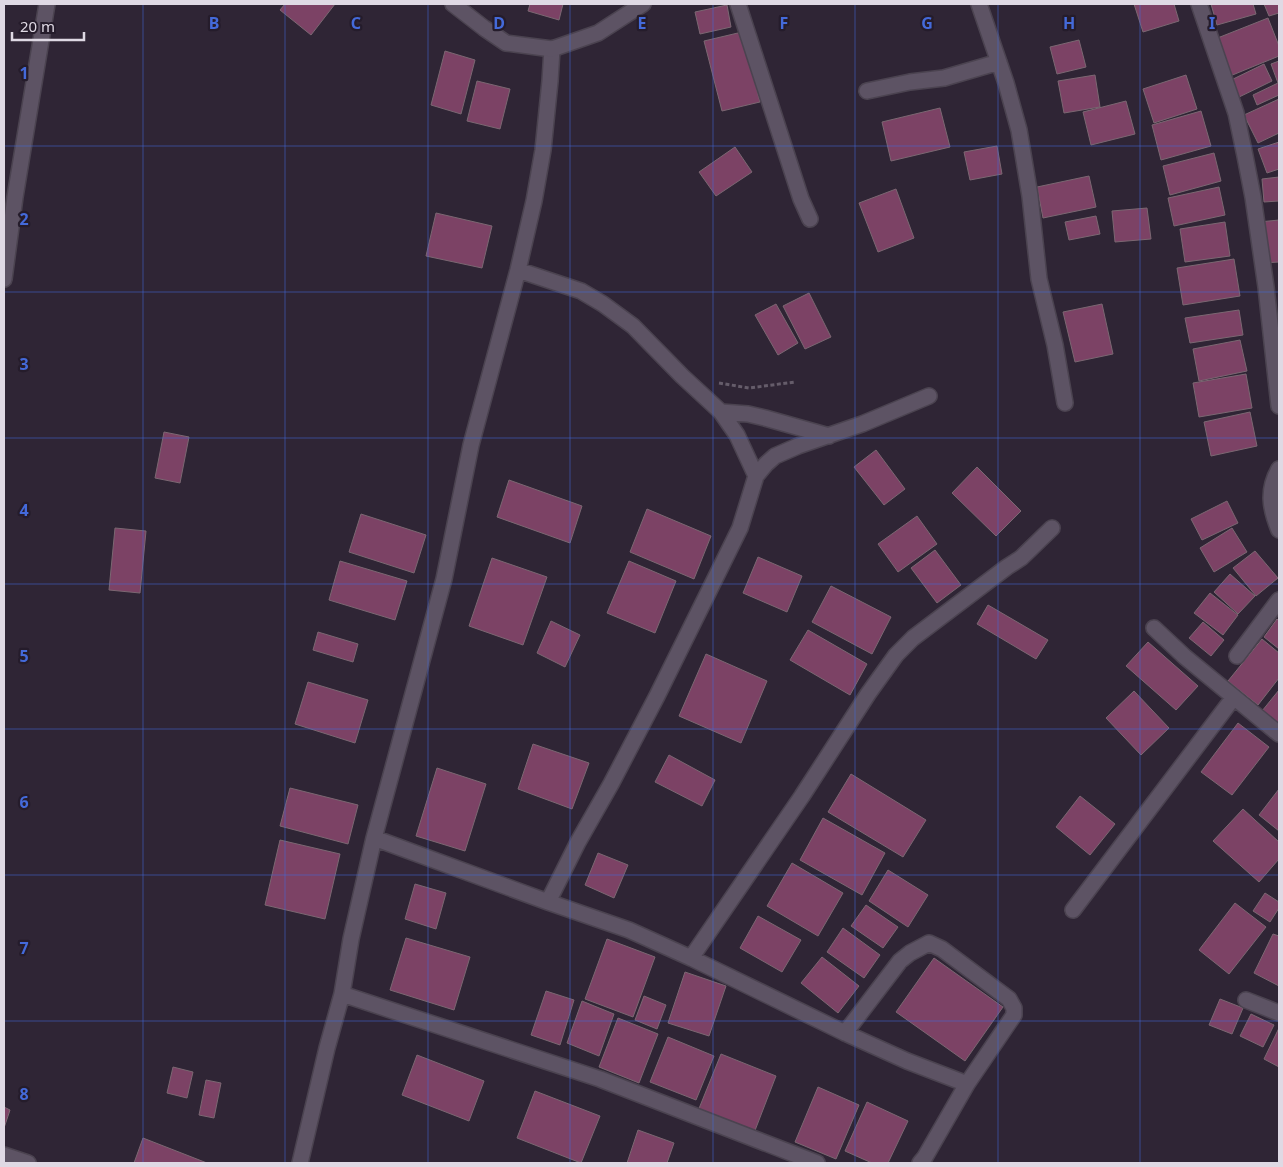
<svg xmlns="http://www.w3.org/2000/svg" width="1283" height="1167" viewBox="0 0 1283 1167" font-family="'Noto Sans',sans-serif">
<rect width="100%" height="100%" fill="#2f2535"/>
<path fill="#7c4265" stroke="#7b6772" d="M 285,4 L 335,4 L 311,35 L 280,10 Z
M 530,4 L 563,4 L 559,20 L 528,11 Z
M 1134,4 L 1174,4 L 1179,21 L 1143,32 Z
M 1211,4 L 1253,4 L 1256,14 L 1217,25 Z
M 1264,4 L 1279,4 L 1279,13 L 1269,16 Z
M 727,5 L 731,27 L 700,34 L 695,12 Z
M 1268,18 L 1279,46 L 1279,56 L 1230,76 L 1215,39 Z
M 742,32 L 760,102 L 722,111 L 704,41 Z
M 1079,40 L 1086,67 L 1057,74 L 1050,47 Z
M 445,51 L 475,60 L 461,114 L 431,105 Z
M 1279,61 L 1279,95 L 1257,105 L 1253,95 L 1278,83 L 1271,64 Z
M 1264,64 L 1272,81 L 1235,99 L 1227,82 Z
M 1095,75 L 1100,107 L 1064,113 L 1058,81 Z
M 1186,75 L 1197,109 L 1154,123 L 1143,89 Z
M 477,81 L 510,89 L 500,129 L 467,121 Z
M 1279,99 L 1279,133 L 1258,143 L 1244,115 Z
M 1126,101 L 1135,134 L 1091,145 L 1083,112 Z
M 940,108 L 950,147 L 891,161 L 882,122 Z
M 1201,111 L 1211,146 L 1161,160 L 1152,125 Z
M 1279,142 L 1279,169 L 1267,173 L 1258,149 Z
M 997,146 L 1002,174 L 970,180 L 964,152 Z
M 735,147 L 752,172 L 716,196 L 699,172 Z
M 1214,153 L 1221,181 L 1170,195 L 1163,166 Z
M 1089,176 L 1096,207 L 1043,218 L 1037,187 Z
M 1279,177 L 1279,201 L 1264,202 L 1262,179 Z
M 1219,187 L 1225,215 L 1174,226 L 1168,198 Z
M 896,189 L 914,238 L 878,252 L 859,203 Z
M 1147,208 L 1151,239 L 1115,242 L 1112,211 Z
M 436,213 L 492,226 L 482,268 L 426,256 Z
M 1096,216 L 1100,234 L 1069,240 L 1065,222 Z
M 1279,220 L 1279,262 L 1263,263 L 1259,222 Z
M 1225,222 L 1230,256 L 1185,262 L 1180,229 Z
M 1234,259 L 1240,296 L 1183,305 L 1177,268 Z
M 809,293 L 831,337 L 805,349 L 783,306 Z
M 776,304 L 798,343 L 778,355 L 755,315 Z
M 1102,304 L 1113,354 L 1075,362 L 1063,312 Z
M 1239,310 L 1243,335 L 1190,343 L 1185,318 Z
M 1240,340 L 1247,371 L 1199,381 L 1193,349 Z
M 1246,374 L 1252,408 L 1199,417 L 1193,383 Z
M 1250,412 L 1257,446 L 1211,456 L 1204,422 Z
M 164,432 L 189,437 L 180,483 L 155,478 Z
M 876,450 L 905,489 L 884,505 L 854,467 Z
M 977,467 L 1021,511 L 996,536 L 952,493 Z
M 509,480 L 582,506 L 570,543 L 497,517 Z
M 1227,501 L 1238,523 L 1202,540 L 1191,519 Z
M 647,509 L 711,536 L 694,579 L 630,552 Z
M 361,514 L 426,535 L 414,573 L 349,552 Z
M 917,516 L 937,544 L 898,572 L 878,544 Z
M 115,528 L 146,531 L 140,593 L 109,590 Z
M 1232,528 L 1247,552 L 1214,572 L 1200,548 Z
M 935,550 L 961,585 L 937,603 L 911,568 Z
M 1255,551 L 1278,578 L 1256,596 L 1233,568 Z
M 758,557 L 802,576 L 787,612 L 743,593 Z
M 492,558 L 547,577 L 523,645 L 469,626 Z
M 340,561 L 407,581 L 395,620 L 329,600 Z
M 629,561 L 676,581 L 655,633 L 607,613 Z
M 1230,574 L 1255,596 L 1238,614 L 1214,592 Z
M 831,586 L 891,617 L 872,654 L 812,622 Z
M 1210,593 L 1238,615 L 1223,635 L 1194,613 Z
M 988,605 L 1048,640 L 1036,659 L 977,624 Z
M 1277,619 L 1279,621 L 1279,649 L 1264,637 Z
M 551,621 L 580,635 L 565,667 L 537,653 Z
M 1203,622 L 1224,640 L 1211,656 L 1189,638 Z
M 808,630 L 867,664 L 850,695 L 790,660 Z
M 318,632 L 358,644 L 353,662 L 313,650 Z
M 1262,639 L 1279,653 L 1279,678 L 1258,705 L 1228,681 Z
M 1148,642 L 1198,686 L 1176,710 L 1126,666 Z
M 706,654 L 767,681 L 741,743 L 679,716 Z
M 308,682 L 368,700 L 355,743 L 295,724 Z
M 1279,690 L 1279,726 L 1262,711 Z
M 1134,691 L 1169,728 L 1141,755 L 1106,718 Z
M 1238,723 L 1269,747 L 1232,795 L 1201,772 Z
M 533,744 L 589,763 L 572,809 L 518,789 Z
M 669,755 L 715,780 L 702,806 L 655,782 Z
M 437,768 L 486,784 L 465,851 L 416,836 Z
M 851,774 L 926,820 L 903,857 L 828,812 Z
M 290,788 L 358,805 L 348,844 L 280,826 Z
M 1279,789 L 1279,831 L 1259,815 Z
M 1080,796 L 1115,824 L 1090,855 L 1056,827 Z
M 1243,809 L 1279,842 L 1279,859 L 1259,882 L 1213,841 Z
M 823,818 L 885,853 L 862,895 L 800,860 Z
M 280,840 L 340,854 L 325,919 L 265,905 Z
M 598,853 L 628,865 L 614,898 L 585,885 Z
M 792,863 L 843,893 L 818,936 L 767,906 Z
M 888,870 L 928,895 L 908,927 L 869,901 Z
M 415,884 L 446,893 L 436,929 L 405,919 Z
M 1265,893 L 1279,902 L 1279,908 L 1270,922 L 1253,911 Z
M 1235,903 L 1266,927 L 1229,974 L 1199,950 Z
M 866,905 L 898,927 L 883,948 L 851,926 Z
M 758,916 L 801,940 L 782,972 L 740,948 Z
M 843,928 L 880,955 L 864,978 L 827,952 Z
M 1273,934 L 1279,936 L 1279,986 L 1254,973 Z
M 406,938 L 470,957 L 454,1010 L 390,990 Z
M 607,939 L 655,957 L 633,1017 L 585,999 Z
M 822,957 L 859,986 L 838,1013 L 801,983 Z
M 934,958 L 1003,1007 L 965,1061 L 896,1012 Z
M 685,972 L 726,986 L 709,1036 L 668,1023 Z
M 546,991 L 574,1000 L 560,1045 L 531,1035 Z
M 644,996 L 666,1005 L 657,1029 L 635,1020 Z
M 1220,999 L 1243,1008 L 1232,1034 L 1209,1025 Z
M 582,1001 L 614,1014 L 599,1056 L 567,1043 Z
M 1251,1014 L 1274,1025 L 1263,1047 L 1240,1036 Z
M 618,1018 L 658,1034 L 639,1083 L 599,1067 Z
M 1279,1028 L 1279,1067 L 1264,1059 Z
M 668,1037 L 714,1056 L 696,1100 L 650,1082 Z
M 721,1054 L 776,1076 L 754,1133 L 698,1111 Z
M 417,1055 L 484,1081 L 469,1121 L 402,1095 Z
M 173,1067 L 193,1072 L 187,1098 L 167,1093 Z
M 206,1080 L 221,1083 L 214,1118 L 199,1115 Z
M 818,1087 L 859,1105 L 836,1159 L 795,1142 Z
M 535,1091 L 600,1116 L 581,1163 L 517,1138 Z
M 867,1102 L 908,1121 L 888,1163 L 872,1163 L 845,1151 Z
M 4,1107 L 10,1110 L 4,1128 Z
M 638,1130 L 674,1143 L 667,1163 L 627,1163 Z
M 143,1138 L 207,1163 L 134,1163 Z"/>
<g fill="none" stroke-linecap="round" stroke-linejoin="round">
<g stroke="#4b4350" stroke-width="18">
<path id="street" d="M 738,4 L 801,199 L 810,219
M 979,4 L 1006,83 L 1019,130 L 1030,196 L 1039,279 L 1055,345 L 1065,403
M 1199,4 L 1236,113 L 1245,156 L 1253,197 L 1266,287 L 1279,406
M 867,91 L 910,82 L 944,78 L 999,62
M 518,270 L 581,291 L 603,304 L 633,326 L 682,376 L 721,412 L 737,435 L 756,476
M 4,279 L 15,197 L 47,4
M 721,412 L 748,414 L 765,418 L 829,436
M 1279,469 C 1267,490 1270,508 1279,530
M 1154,628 L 1185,657 L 1279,734
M 1237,656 L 1279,600
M 374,838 L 548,902 L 629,930 L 691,958 L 845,1033 L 907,1061 L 967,1084
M 548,902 L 578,842 L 611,784 L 657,696 L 706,597 L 740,528 L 756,476 L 766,464 L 775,456 L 798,446 L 862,424 L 929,396
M 1073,910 L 1234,697
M 691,958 L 802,796 L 868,694 L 896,655 L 913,638 L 1007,567 L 1021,558 L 1052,528
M 342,994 L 600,1079 L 817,1163
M 1246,1000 L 1279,1013
M 845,1033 L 900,961 L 910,953 L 929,943 L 942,949 L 1009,999 L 1014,1008 L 1014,1015 L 967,1084 L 925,1157 L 920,1163
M 4,1155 L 28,1163
M 300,1163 L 327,1048 L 342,994 L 351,939 L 374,838 L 444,579 L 471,445 L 518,270 L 534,201 L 543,150 L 550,81 L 552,49"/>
</g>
<g stroke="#4b4350" stroke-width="18">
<path id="secondary" d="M 453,4 L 484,28 L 506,43 L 552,49 L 598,33 L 643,4"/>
</g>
<path stroke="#655c6a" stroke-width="3" stroke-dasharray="4 2.5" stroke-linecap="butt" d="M 719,383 L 749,388 L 795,382"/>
<use href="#street" stroke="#5d5364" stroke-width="15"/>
<use href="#secondary" stroke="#5d5364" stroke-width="15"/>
</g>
<path fill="none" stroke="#446ada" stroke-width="1" stroke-opacity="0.55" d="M 143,4 L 143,1163M 285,4 L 285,1163M 428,4 L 428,1163M 570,4 L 570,1163M 713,4 L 713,1163M 855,4 L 855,1163M 998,4 L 998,1163M 1140,4 L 1140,1163M 4,146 L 1279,146M 4,292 L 1279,292M 4,438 L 1279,438M 4,584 L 1279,584M 4,729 L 1279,729M 4,875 L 1279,875M 4,1021 L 1279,1021"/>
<g font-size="16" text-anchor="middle" font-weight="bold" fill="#446ada" stroke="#251c2b" stroke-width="4.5" stroke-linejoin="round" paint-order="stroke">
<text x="214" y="29">B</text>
<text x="356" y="29">C</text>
<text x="499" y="29">D</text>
<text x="642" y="29">E</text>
<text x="784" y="29">F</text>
<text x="927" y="29">G</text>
<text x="1069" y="29">H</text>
<text x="1212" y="29">I</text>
<text x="24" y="79">1</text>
<text x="24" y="225">2</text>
<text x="24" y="370">3</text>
<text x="24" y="516">4</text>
<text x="24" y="662">5</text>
<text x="24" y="808">6</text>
<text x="24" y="954">7</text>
<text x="24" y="1100">8</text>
</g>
<rect width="1283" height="1167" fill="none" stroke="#dfd9e4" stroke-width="10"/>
<path d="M12 32v8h72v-8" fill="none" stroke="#dfd9e4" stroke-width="2.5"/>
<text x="20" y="32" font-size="15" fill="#dfd9e4" stroke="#251c2b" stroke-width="4" paint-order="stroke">20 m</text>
</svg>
